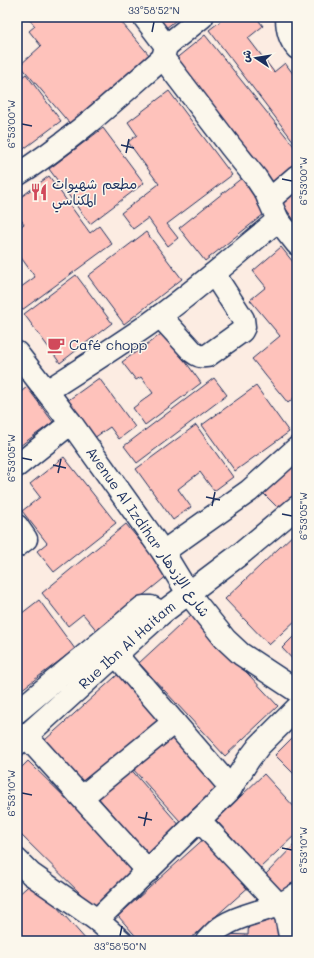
<svg xmlns="http://www.w3.org/2000/svg" width="314" height="958" viewBox="0 0 314 958" font-family="Mali,'Playpen Sans Arabic',sans-serif">
<rect width="100%" height="100%" fill="#fcece2"/>
<filter id="ink" filterUnits="userSpaceOnUse"><feTurbulence type="fractalNoise" baseFrequency=".025" numOctaves="2"/><feDisplacementMap in="SourceGraphic" scale="8" xChannelSelector="R" yChannelSelector="G"/><feConvolveMatrix kernelMatrix="1 2 1 2 8 2 1 2 1" color-interpolation-filters="sRGB"/></filter>
<g filter="url(#ink)">
<path fill="#fec2bb" stroke="#1b2f5e" d="M 27,17 L 117,17 L 150,56 L 70,124 L 20,65 L 41,46 L 29,31 L 35,26 Z
M 148,17 L 180,17 L 161,32 Z
M 226,17 L 256,17 L 263,26 L 248,38 L 274,72 L 285,63 L 297,79 L 297,140 L 294,142 L 209,30 Z
M 205,35 L 297,150 L 297,174 L 277,190 L 174,60 Z
M 26,74 L 61,121 L 17,154 L 17,81 Z
M 169,91 L 232,175 L 167,224 L 178,238 L 168,246 L 148,218 L 133,229 L 121,213 L 159,184 L 128,142 L 137,135 L 128,122 Z
M 103,128 L 144,183 L 90,224 L 49,169 Z
M 49,176 L 90,233 L 99,226 L 112,244 L 22,310 L 17,304 L 17,290 L 35,277 L 17,252 L 17,229 L 24,224 L 17,214 L 17,200 Z
M 243,177 L 269,210 L 205,261 L 179,228 Z
M 297,190 L 297,224 L 281,202 Z
M 146,232 L 182,279 L 124,324 L 88,276 Z
M 281,247 L 297,267 L 297,395 L 288,403 L 252,359 L 280,336 L 250,300 L 266,287 L 253,271 Z
M 76,275 L 112,323 L 60,363 L 24,314 Z
M 164,332 L 201,383 L 145,425 L 133,408 L 153,393 L 141,377 L 136,380 L 122,362 Z
M 99,378 L 135,427 L 119,439 L 110,427 L 94,438 L 67,401 Z
M 214,378 L 227,395 L 137,463 L 124,446 Z
M 256,386 L 289,432 L 235,471 L 202,425 Z
M 27,387 L 53,422 L 17,448 L 17,395 Z
M 196,425 L 233,477 L 214,491 L 200,472 L 178,489 L 191,507 L 173,520 L 136,469 Z
M 64,457 L 116,523 L 54,572 L 37,551 L 47,543 L 22,511 L 40,497 L 30,484 Z
M 297,458 L 297,494 L 280,510 L 262,492 Z
M 126,524 L 168,575 L 98,632 L 83,614 L 68,626 L 42,593 Z
M 297,531 L 297,619 L 269,645 L 225,599 Z
M 39,600 L 75,649 L 17,693 L 17,617 Z
M 192,614 L 278,706 L 225,756 L 139,663 Z
M 297,633 L 297,664 L 282,648 Z
M 124,669 L 161,721 L 82,786 L 45,740 Z
M 174,728 L 223,782 L 180,821 L 132,768 Z
M 297,733 L 297,777 L 275,755 Z
M 28,761 L 139,870 L 98,911 L 17,831 L 17,772 Z
M 128,766 L 181,827 L 149,856 L 96,795 Z
M 264,774 L 297,810 L 297,833 L 260,868 L 216,820 Z
M 208,835 L 252,884 L 188,941 L 140,941 L 118,916 Z
M 297,842 L 297,888 L 288,898 L 265,875 Z
M 17,873 L 23,879 L 17,884 Z
M 34,881 L 87,941 L 21,941 L 17,936 L 17,896 Z
M 249,915 L 283,917 L 282,941 L 225,941 L 225,934 L 248,935 Z"/>
<g fill="none" stroke-linecap="round" stroke-linejoin="round">
<g stroke="#1b2f5e" stroke-width="25">
<g id="minor">
<path d="M 144,17 L 166,46 L 163,58 L 231,147 L 256,178 L 266,193 L 278,220 L 297,244"/>
<path d="M 287,17 C 287,29 289,39 297,48"/>
<path d="M 166,46 L 202,17"/>
<path d="M 17,175 C 70,142 116,99 163,58"/>
<path d="M 269,200 L 297,176"/>
<path d="M 160,316 L 193,352 C 198,356 201,357 207,356 L 242,331 L 244,327 L 243,319 L 214,274"/>
<path d="M 17,353 L 71,423 L 163,552 L 188,593 L 225,639 L 241,654 L 297,691"/>
<path d="M 47,391 C 81,369 116,347 149,324 C 194,292 236,255 278,220"/>
<path d="M 17,466 L 71,423"/>
<path d="M 17,526 L 26,539 L 17,546"/>
<path d="M 163,552 L 249,491 L 297,448"/>
<path d="M 116,655 L 231,788"/>
<path d="M 17,712 L 143,607 L 151,607 L 162,613"/>
<path d="M 26,736 L 148,871"/>
<path id="s1" d="M 17,744 L 162,613 L 243,552 L 297,507"/>
<path d="M 82,797 L 174,722"/>
<path d="M 199,820 L 279,905 L 286,916 L 291,941"/>
<path d="M 17,860 L 31,874 L 97,920 L 121,941"/>
<path d="M 97,920 L 228,792 L 249,759 L 259,746 L 297,708"/>
<path d="M 207,941 C 212,936 217,929 223,926 C 246,911 274,912 297,894"/>
</g>
</g>
<use href="#minor" stroke="#fbf7ec" stroke-width="22"/>
</g>
</g>
<path fill="none" stroke="#1b2f5e" stroke-width="1.5" d="M 152,32 L 154,22M 22,124 L 32,126M 121,145 L 134,148M 126,153 L 129,139M 282,179 L 292,181M 22,458 L 32,460M 53,465 L 66,468M 58,473 L 61,459M 206,497 L 220,500M 212,506 L 215,492M 282,514 L 292,516M 22,793 L 32,795M 138,817 L 152,820M 144,826 L 147,812M 282,848 L 292,850M 120,936 L 122,926"/>
<defs>
<g id="restaurant-bare" transform="scale(1.38)"><path d="M-5-6h1v4h1v-4h1v4h1v-4h1v5L-1.5 .5V6h-2V.5L-5-1ZM5-6V6H3V1.5H1.5Q1.5-4 5-6Z" fill="#d1495b" stroke="#fbf7ec" stroke-width="2.5" paint-order="stroke"/></g>
<g id="cafe-bare" transform="scale(1.38)"><path d="M-5.5-4.5H6V0H3Q3 3.5 0 3.5H-2.5Q-5.5 3.5-5.5 0ZM3-3.2v2h1.7v-2ZM-6 4.5H4V6H-6Z" fill="#d1495b" stroke="#fbf7ec" stroke-width="2.5" paint-order="stroke"/></g>
</defs>
<g fill-rule="evenodd">
<use href="#restaurant-bare" x="39" y="192"/>
<use href="#cafe-bare" x="56" y="345"/>
</g>
<g text-anchor="middle" stroke-width="3" stroke-linejoin="round" paint-order="stroke">
<g font-size="14" fill="#1b2f5e" stroke="#fbf7ec" text-anchor="start">
<text x="52" y="189">مطعم شهيوات<tspan x="52" dy="16">المكناسي</tspan></text>
<text x="69" y="350">Café chopp</text>
</g>
<g font-size="14" fill="#1b2f5e" stroke="#fbf7ec">
<text transform="translate(148 532) rotate(55)" y="5">Avenue Al Izdihar شارع الإزدهار</text>
<text dy="5" stroke="none"><textPath href="#s1" startOffset="148">Rue Ibn Al Haitam</textPath></text>
</g>
</g>
<rect width="314" height="958" fill="none" stroke="#fbf7ec" stroke-width="44"/>
<g transform="translate(256 58) rotate(282)" stroke="#fbf7ec" stroke-width="3" paint-order="stroke">
<path d="M0-3L7 15L0 10L-7 15Z" fill="#1b2f5e"/>
<text y="-6" font-size="11" font-weight="bold" text-anchor="middle" fill="#1b2f5e">ش</text>
</g>
<rect x="22" y="22" width="270" height="914" fill="none" stroke="#1b2f5e" stroke-width="1.5"/>
<g font-size="10" text-anchor="middle" fill="#1b2f5e">
<text x="154" y="14">33°58'52"N</text>
<text transform="translate(11 124) rotate(-90)" y="4">6°53'00"W</text>
<text transform="translate(303 181) rotate(-90)" y="4">6°53'00"W</text>
<text transform="translate(11 458) rotate(-90)" y="4">6°53'05"W</text>
<text transform="translate(303 516) rotate(-90)" y="4">6°53'05"W</text>
<text transform="translate(11 793) rotate(-90)" y="4">6°53'10"W</text>
<text transform="translate(303 850) rotate(-90)" y="4">6°53'10"W</text>
<text x="120" y="950">33°58'50"N</text>
</g>
</svg>
